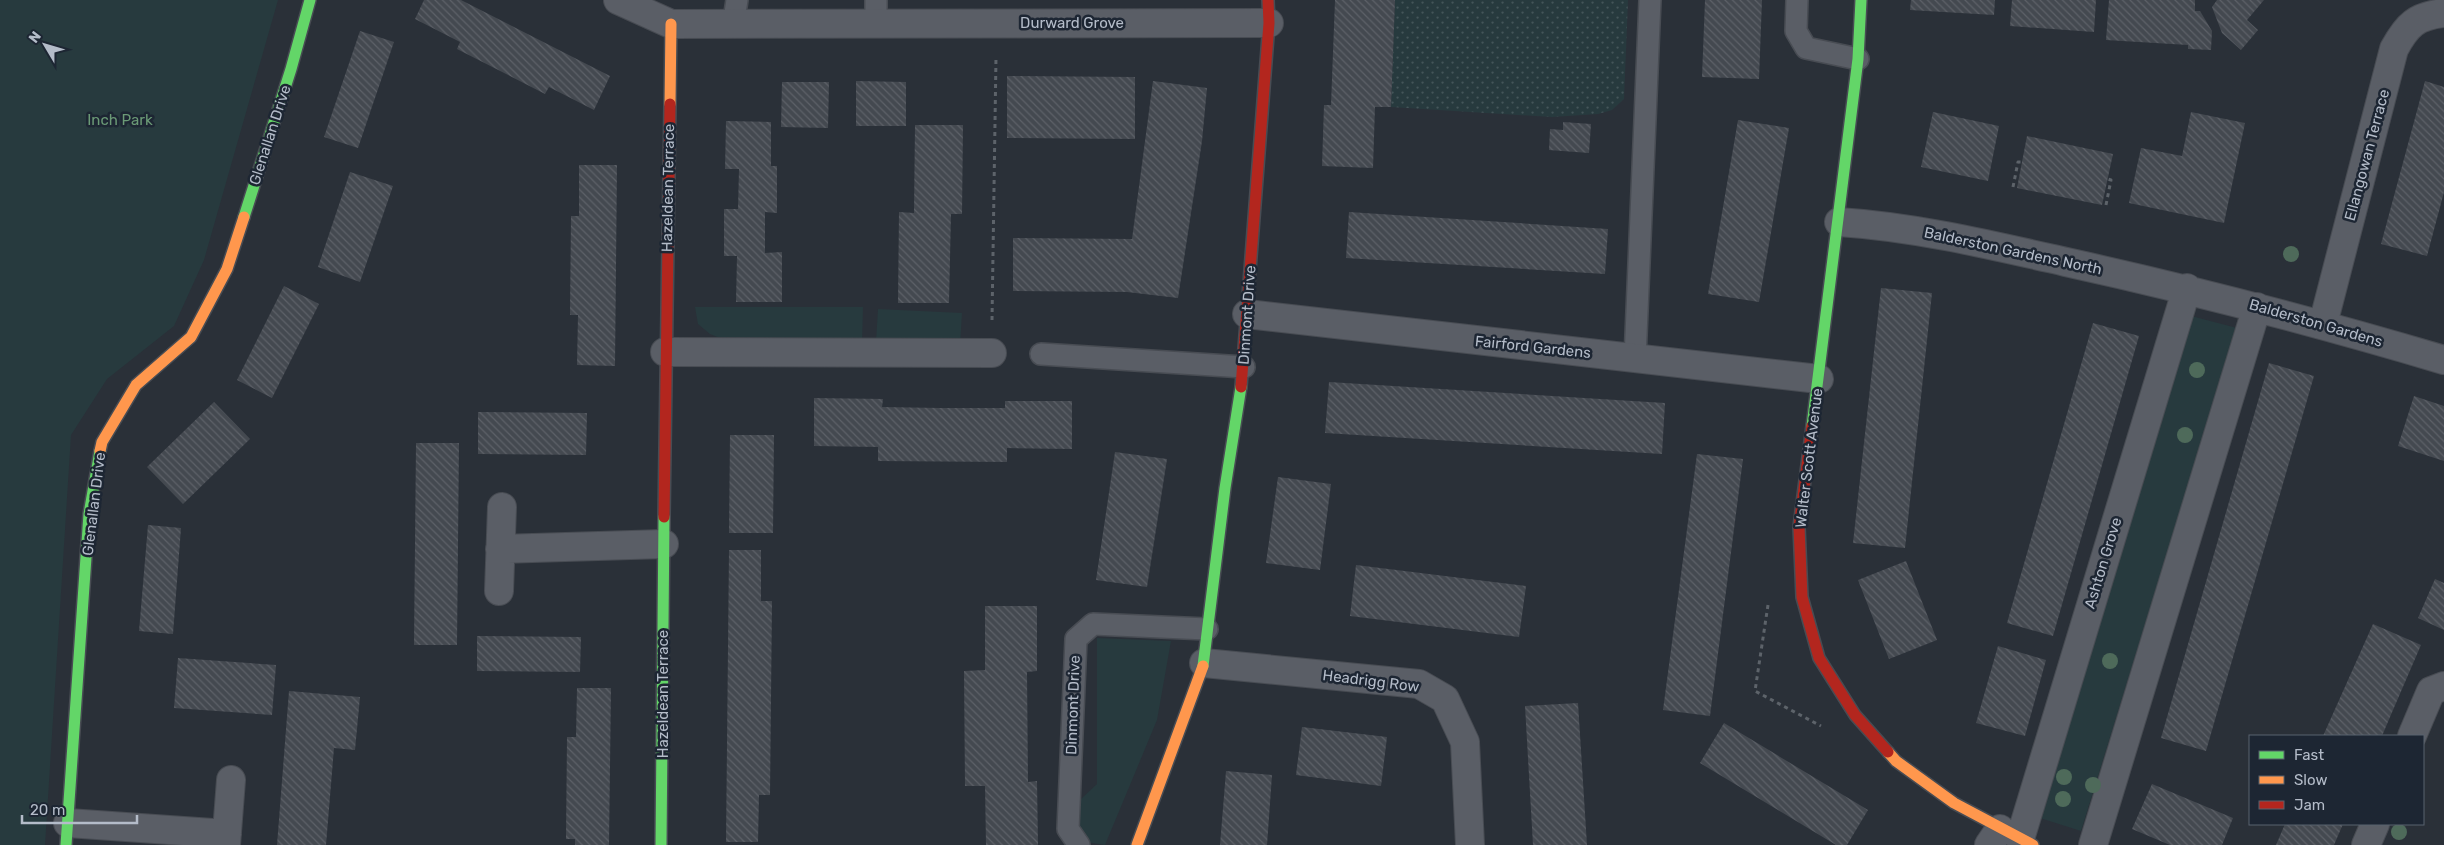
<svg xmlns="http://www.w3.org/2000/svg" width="2444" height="845" viewBox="0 0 2444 845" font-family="Rubik,sans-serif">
<defs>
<pattern id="garden-dots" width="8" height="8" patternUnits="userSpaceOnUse" patternTransform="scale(1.25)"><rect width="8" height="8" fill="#273a3e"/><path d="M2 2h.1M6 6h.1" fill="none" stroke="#445559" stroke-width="1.8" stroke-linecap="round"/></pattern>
<pattern id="building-back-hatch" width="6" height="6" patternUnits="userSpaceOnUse" patternTransform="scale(1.25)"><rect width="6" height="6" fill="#444950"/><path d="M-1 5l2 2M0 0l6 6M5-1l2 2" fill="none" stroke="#5d6168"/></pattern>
</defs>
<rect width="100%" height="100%" fill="#2a3038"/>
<path fill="#273a3e" d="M 0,0 L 278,0 L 204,260 L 174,326 L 107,379 L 71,435 L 45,845 L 0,845 Z
M 695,307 L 863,307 L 862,344 L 732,343 L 710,334 L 698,324 Z
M 878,309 L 962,313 L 960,346 L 876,342 Z
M 2191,316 L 2237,328 L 2081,831 L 2040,818 Z
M 1097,638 L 1171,641 L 1157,720 L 1105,845 L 1086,842 L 1080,829 L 1080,800 L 1097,784 Z"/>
<path fill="url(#garden-dots)" d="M 1395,0 L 1628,0 L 1624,99 L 1612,110 L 1598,114 L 1552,117 L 1391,107 Z"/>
<path fill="url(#building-back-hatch)" d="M 424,0 L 461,0 L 610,76 L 594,110 L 549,87 L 545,94 L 457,49 L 460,42 L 415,19 Z
M 1335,0 L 1395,0 L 1391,107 L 1375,107 L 1373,168 L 1322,166 L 1324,105 L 1331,105 Z
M 1705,0 L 1762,0 L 1759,79 L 1702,77 Z
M 1911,0 L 1995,0 L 1994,15 L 1910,10 Z
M 2012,0 L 2096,0 L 2094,32 L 2010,26 Z
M 2109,0 L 2195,0 L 2195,11 L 2200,11 L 2212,31 L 2211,50 L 2188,49 L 2188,45 L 2106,40 Z
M 2217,0 L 2264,0 L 2247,20 L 2258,30 L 2241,50 L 2222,33 L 2212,7 Z
M 360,31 L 394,42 L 358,148 L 324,137 Z
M 1007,76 L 1135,77 L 1135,139 L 1007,138 Z
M 856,81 L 906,82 L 906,126 L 856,126 Z
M 1153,81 L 1207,88 L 1202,141 L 1178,298 L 1127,292 L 1013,291 L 1013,238 L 1132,239 Z
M 2425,81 L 2444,87 L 2444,192 L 2427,256 L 2381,244 Z
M 782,82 L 829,82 L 828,128 L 781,127 Z
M 1933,112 L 1999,126 L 1988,181 L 1921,167 Z
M 2191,112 L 2245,123 L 2224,223 L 2129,203 L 2141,148 L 2182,156 Z
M 1738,120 L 1789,128 L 1759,302 L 1708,294 Z
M 726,121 L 771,122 L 771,166 L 777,166 L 777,213 L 765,212 L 765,253 L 782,252 L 782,302 L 736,302 L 737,256 L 724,256 L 724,209 L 738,209 L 739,169 L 725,169 Z
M 1563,122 L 1591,124 L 1589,153 L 1549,150 L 1550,129 L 1563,130 Z
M 915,125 L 963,125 L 962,214 L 951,214 L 949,303 L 898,303 L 899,212 L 914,213 Z
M 2027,136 L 2113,154 L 2102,205 L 2017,188 Z
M 579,165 L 617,165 L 615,366 L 577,365 L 578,315 L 570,315 L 571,216 L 579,216 Z
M 350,172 L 393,186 L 360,282 L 318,267 Z
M 1349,212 L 1608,229 L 1605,274 L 1346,258 Z
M 284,286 L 319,304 L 272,398 L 237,380 Z
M 1881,288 L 1932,293 L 1905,548 L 1853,543 Z
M 2093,323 L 2139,336 L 2053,636 L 2007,623 Z
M 2269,363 L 2314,376 L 2206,751 L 2161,738 Z
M 1329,382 L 1665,403 L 1662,454 L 1325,433 Z
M 2414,396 L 2444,406 L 2444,461 L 2398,446 Z
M 814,398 L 883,399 L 882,407 L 940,408 L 1005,408 L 1005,401 L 1072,401 L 1072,449 L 1007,448 L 1007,462 L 878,461 L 878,447 L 814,446 Z
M 214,402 L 250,439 L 183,504 L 147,467 Z
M 478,412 L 587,413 L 586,455 L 478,454 Z
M 730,435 L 774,435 L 773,533 L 729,533 Z
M 416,443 L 459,443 L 457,645 L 414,645 Z
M 1115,452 L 1167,459 L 1147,587 L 1096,580 Z
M 1697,454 L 1743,459 L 1710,716 L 1663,710 Z
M 1278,477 L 1331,484 L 1320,570 L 1266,563 Z
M 148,525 L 181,528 L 173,634 L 139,631 Z
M 729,550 L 761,550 L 761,601 L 772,601 L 770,795 L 759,795 L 758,842 L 726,842 Z
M 1906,561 L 1937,640 L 1889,659 L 1858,580 Z
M 1356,565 L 1526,586 L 1519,637 L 1350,616 Z
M 2435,579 L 2444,583 L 2444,630 L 2418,618 Z
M 985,606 L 1037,606 L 1037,671 L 1027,672 L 1028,782 L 1037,781 L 1038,845 L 986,845 L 985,786 L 965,786 L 964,671 L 985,670 Z
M 2373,624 L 2421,645 L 2390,717 L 2382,736 L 2323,736 Z
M 477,636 L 581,637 L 580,672 L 477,671 Z
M 1998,646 L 2046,660 L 2025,736 L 1976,723 Z
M 178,658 L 276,665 L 272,715 L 174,708 Z
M 577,688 L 611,688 L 609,845 L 575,845 L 575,839 L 566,839 L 567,737 L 576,737 Z
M 289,691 L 360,697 L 355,750 L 334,748 L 326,845 L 277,845 Z
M 1578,703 L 1587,845 L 1533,845 L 1525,706 Z
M 1724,723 L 1868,810 L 1847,845 L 1836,845 L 1700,763 Z
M 1302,727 L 1387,737 L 1381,786 L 1296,775 Z
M 1226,771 L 1272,775 L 1267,845 L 1220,845 Z
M 2152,784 L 2233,818 L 2222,845 L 2170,845 L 2132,829 Z
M 2285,824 L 2343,824 L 2334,845 L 2276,845 Z"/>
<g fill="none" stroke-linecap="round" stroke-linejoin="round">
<g stroke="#484c53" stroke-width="24">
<path id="lane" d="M 876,0 L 876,23
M 1797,0 L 1796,31 L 1806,48 L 1858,59
M 733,26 L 737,0
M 1041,354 L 1244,367
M 1635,359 L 1650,0
M 1079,845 L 1068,829 L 1076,639 L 1093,624 L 1207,629"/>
</g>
<g stroke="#484c53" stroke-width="30">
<path id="street" d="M 618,0 L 671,24 L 1269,23
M 1839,222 C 1916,227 1991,245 2066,262 C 2194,290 2319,323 2444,360
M 1247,314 L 1819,379
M 2323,324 L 2394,49 C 2407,25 2416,16 2444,13
M 665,352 L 992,353
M 500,549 L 664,544
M 499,591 L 502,507
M 1204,663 L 1419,684 L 1445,699 L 1465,742 L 1470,845
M 2412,736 L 2431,691 L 2444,686
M 68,823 L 227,834
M 2020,839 L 2187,288
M 226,845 L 231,780
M 1989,845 L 2000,829
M 2093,845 L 2257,307
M 2366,845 L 2375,824"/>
</g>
<g stroke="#484c53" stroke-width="14">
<path id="fast" d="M 244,217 L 291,69 L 310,0
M 1812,426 L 1858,59 L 1861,0
M 1203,666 L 1225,488 L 1241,387
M 66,845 L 89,514 L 100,451
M 661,845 L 664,517"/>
</g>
<g stroke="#484c53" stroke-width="14">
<path id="slow" d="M 670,104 L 671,24
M 100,451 L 102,442 L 136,385 L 191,337 L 227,269 L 244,217
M 1888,752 L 1896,761 L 1954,803 L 2033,845
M 1137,845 L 1203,666"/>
</g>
<g stroke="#484c53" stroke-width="14">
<path id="jam" d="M 1241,387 L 1269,23 L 1268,0
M 1812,426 L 1799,527 L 1802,597 L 1819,658 L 1855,715 L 1888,752
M 664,517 L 670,104"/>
</g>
<path stroke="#5d636a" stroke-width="3" stroke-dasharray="4 4" stroke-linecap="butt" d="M 2013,187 L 2018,162 L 2022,162
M 2106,205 L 2111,180 L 2108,179
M 992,320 L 996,57
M 1768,605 L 1755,691 L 1821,726"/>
<use href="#lane" stroke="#5a5e66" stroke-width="21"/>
<use href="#street" stroke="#5a5e66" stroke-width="28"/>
<use href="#fast" stroke="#63d668" stroke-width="11"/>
<use href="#slow" stroke="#ff974d" stroke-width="11"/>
<use href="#jam" stroke="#b3261e" stroke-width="11"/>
</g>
<g fill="#4e6a5a">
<circle cx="2291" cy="254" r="8"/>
<circle cx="2197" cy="370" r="8"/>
<circle cx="2185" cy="435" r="8"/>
<circle cx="2110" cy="661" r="8"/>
<circle cx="2064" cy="777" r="8"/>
<circle cx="2093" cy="785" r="8"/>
<circle cx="2063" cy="799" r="8"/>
<circle cx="2399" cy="832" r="8"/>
</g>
<g text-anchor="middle" stroke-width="5" stroke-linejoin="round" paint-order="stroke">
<g font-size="15" fill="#b4bcc9" stroke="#1d2633">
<text x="1072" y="28">Durward Grove</text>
<text transform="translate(270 135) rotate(-72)" y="5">Glenallan Drive</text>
<text transform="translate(2367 155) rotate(-75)" y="5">Ellangowan Terrace</text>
<text transform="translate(668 188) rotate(-89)" y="5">Hazeldean Terrace</text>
<text transform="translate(2013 251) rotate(12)" y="5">Balderston Gardens North</text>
<text transform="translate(1247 315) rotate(-86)" y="5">Dinmont Drive</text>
<text transform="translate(2316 323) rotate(16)" y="5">Balderston Gardens</text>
<text transform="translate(1533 347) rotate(6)" y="5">Fairford Gardens</text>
<text transform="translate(1809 458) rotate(-83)" y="5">Walter Scott Avenue</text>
<text transform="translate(94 504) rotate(-83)" y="5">Glenallan Drive</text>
<text transform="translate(2103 563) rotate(-73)" y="5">Ashton Grove</text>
<text transform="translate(1371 681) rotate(7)" y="5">Headrigg Row</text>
<text transform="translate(663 694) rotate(-90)" y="5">Hazeldean Terrace</text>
<text transform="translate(1073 705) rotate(-88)" y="5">Dinmont Drive</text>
</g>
<g font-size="15" fill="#6b9a76" stroke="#1d2633">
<text x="120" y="125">Inch Park</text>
</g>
</g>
<rect x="2249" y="735" width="175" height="90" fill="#1d2633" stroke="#59626f"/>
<rect x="2259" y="751" width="25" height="8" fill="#63d668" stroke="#59626f"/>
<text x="2294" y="760" font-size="15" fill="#b4bcc9">Fast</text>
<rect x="2259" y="776" width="25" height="8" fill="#ff974d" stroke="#59626f"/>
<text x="2294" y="785" font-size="15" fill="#b4bcc9">Slow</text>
<rect x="2259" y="801" width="25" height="8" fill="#b3261e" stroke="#59626f"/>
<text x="2294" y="810" font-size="15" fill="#b4bcc9">Jam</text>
<g transform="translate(45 45) rotate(308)" stroke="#1d2633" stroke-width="4" paint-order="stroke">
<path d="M0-4L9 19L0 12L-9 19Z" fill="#b4bcc9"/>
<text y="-8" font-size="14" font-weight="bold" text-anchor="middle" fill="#b4bcc9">N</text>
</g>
<path d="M22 815v8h115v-8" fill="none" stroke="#b4bcc9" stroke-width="2.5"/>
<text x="30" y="815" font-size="15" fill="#b4bcc9" stroke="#1d2633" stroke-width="4" paint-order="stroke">20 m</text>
</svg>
